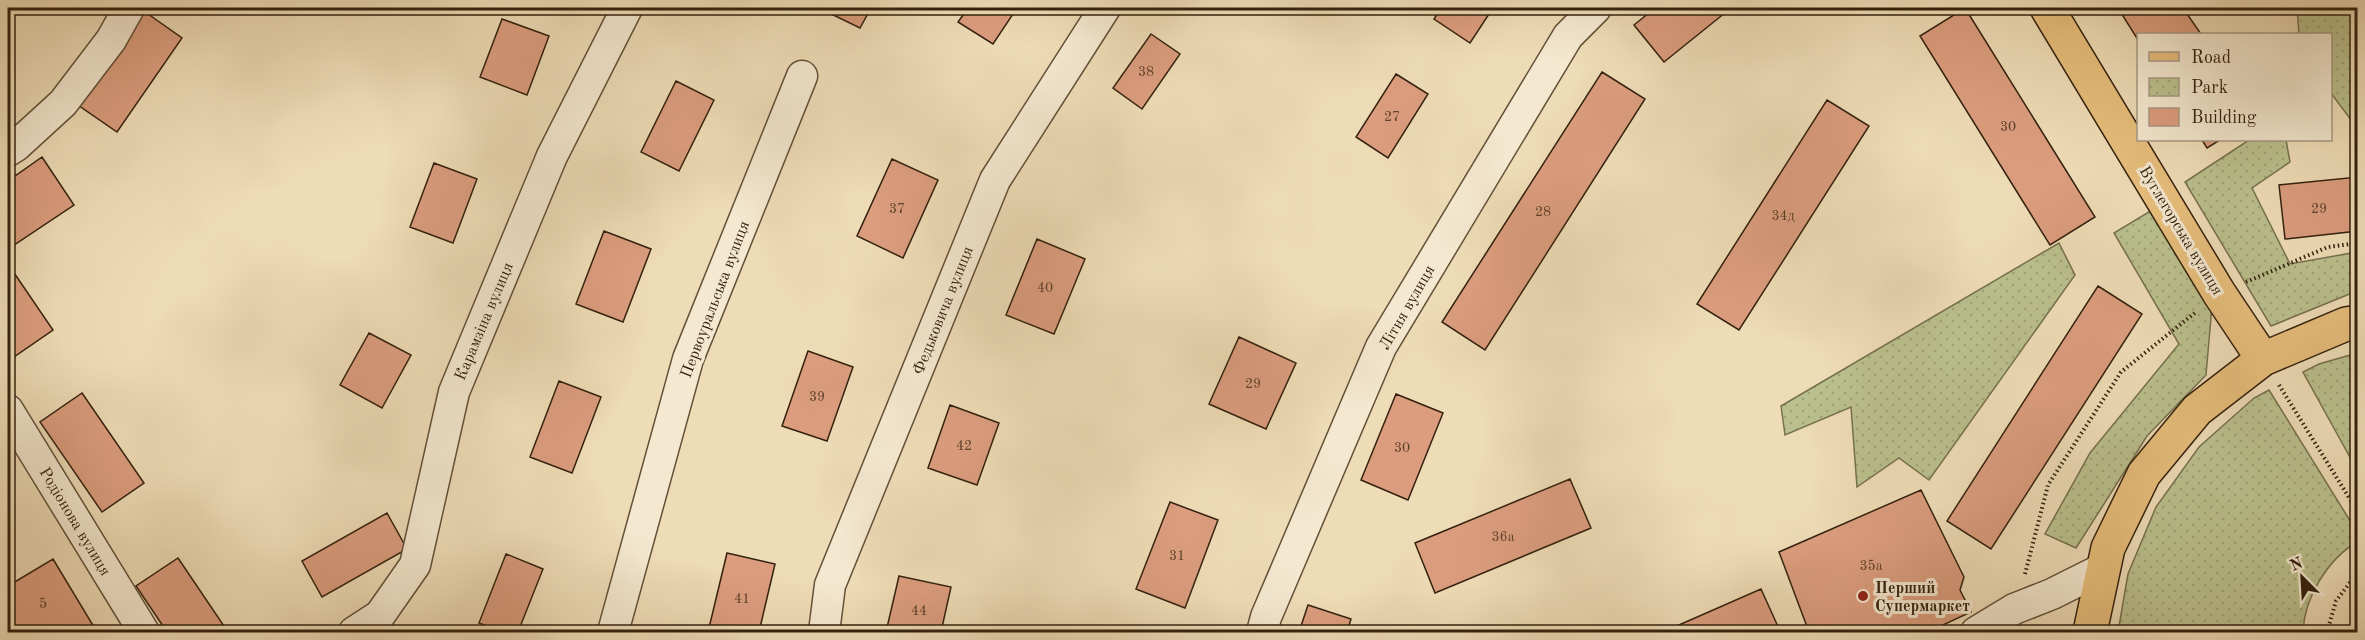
<svg xmlns="http://www.w3.org/2000/svg" width="2365" height="640" viewBox="0 0 2365 640" font-family="'Old Standard TT',serif">
<defs>
<pattern id="park-dots" width="8" height="8" patternUnits="userSpaceOnUse" patternTransform="scale(1.5)"><rect width="8" height="8" fill="#bac08d"/><path d="M2 2h.1M6 6h.1" fill="none" stroke="#a0a578" stroke-width="1.8" stroke-linecap="round"/></pattern>
</defs>
<rect width="100%" height="100%" fill="#eedcb6"/>
<filter id="stains"><feTurbulence type="fractalNoise" baseFrequency=".00333" numOctaves="4"/><feColorMatrix values="0 0 0 0 .2 0 0 0 0 .09 0 0 0 0 .02 0 0 0 .5 -.17"/></filter>
<radialGradient id="worn" r=".72"><stop offset=".6" stop-color="#630" stop-opacity="0"/><stop offset="1" stop-color="#630" stop-opacity=".3"/></radialGradient>
<path fill="url(#park-dots)" stroke="#76704e" stroke-width="1.5" d="M 2297,8 L 2357,8 L 2357,128 L 2331,93 L 2330,34 L 2299,34 Z
M 2249,140 L 2286,140 L 2290,162 L 2252,188 L 2290,264 L 2357,252 L 2357,291 L 2271,326 L 2185,182 Z
M 2157,207 L 2212,306 L 2206,375 L 2147,436 L 2076,548 L 2045,534 L 2090,453 L 2179,344 L 2114,233 Z
M 2059,243 L 2075,275 L 1929,480 L 1899,458 L 1857,487 L 1851,407 L 1785,435 L 1781,406 Z
M 2357,353 L 2358,353 L 2357,470 L 2303,372 L 2319,364 Z
M 2269,390 L 2357,532 L 2357,542 C 2328,559 2304,598 2303,632 L 2118,632 L 2128,574 L 2156,507 L 2199,447 L 2254,398 Z"/>
<path fill="#db9d7e" stroke="#33210e" stroke-width="1.5" d="M 819,8 L 871,8 L 860,28 Z
M 968,8 L 1017,8 L 993,44 L 958,22 Z
M 1441,8 L 1493,8 L 1470,43 L 1434,19 Z
M 1655,8 L 1731,8 L 1664,62 L 1634,25 Z
M 1965,8 L 2095,217 L 2050,245 L 1920,36 Z
M 2118,8 L 2183,8 L 2201,34 L 2138,34 L 2138,40 Z
M 141,9 L 182,38 L 117,132 L 75,103 Z
M 502,19 L 549,36 L 527,95 L 480,77 Z
M 1151,34 L 1180,54 L 1142,109 L 1113,88 Z
M 1602,72 L 1645,99 L 1485,350 L 1442,322 Z
M 1396,74 L 1428,94 L 1388,158 L 1356,137 Z
M 676,81 L 714,100 L 679,171 L 641,152 Z
M 1827,100 L 1869,126 L 1739,330 L 1697,304 Z
M 2202,140 L 2220,140 L 2207,148 Z
M 42,157 L 74,205 L 8,249 L 8,181 Z
M 892,159 L 938,180 L 903,258 L 857,236 Z
M 434,163 L 477,179 L 453,243 L 410,227 Z
M 2358,177 L 2358,231 L 2285,239 L 2279,185 Z
M 604,231 L 651,249 L 623,322 L 576,304 Z
M 1037,239 L 1085,259 L 1054,334 L 1006,315 Z
M 8,264 L 53,330 L 8,361 Z
M 2098,286 L 2142,314 L 1991,549 L 1947,521 Z
M 369,333 L 411,355 L 382,408 L 340,385 Z
M 1239,337 L 1296,363 L 1266,429 L 1209,404 Z
M 808,351 L 853,367 L 827,441 L 782,426 Z
M 559,381 L 601,397 L 572,473 L 530,457 Z
M 82,393 L 144,483 L 102,512 L 40,422 Z
M 1396,394 L 1443,413 L 1408,500 L 1361,480 Z
M 950,405 L 999,423 L 977,485 L 928,468 Z
M 1570,479 L 1591,528 L 1435,593 L 1415,543 Z
M 1921,490 L 1964,577 L 1960,590 L 1971,612 L 1928,632 L 1809,632 L 1779,552 Z
M 1170,502 L 1218,520 L 1185,608 L 1136,589 Z
M 387,513 L 407,549 L 322,597 L 302,561 Z
M 727,553 L 775,564 L 759,632 L 708,632 Z
M 506,554 L 543,569 L 518,632 L 502,632 L 479,623 Z
M 178,558 L 228,632 L 167,632 L 136,586 Z
M 53,559 L 97,632 L 15,632 L 8,619 L 8,586 Z
M 899,576 L 951,587 L 941,632 L 886,632 Z
M 1761,589 L 1780,631 L 1776,632 L 1663,632 Z
M 1308,605 L 1351,619 L 1347,632 L 1299,632 Z"/>
<g fill="none" stroke-linecap="round" stroke-linejoin="round">
<g stroke="#625038" stroke-width="33">
<path id="minor" d="M 8,151 L 16,146 L 63,103 L 111,40 L 129,8
M 8,410 L 144,632
M 354,632 L 380,615 L 415,565 L 454,392 L 552,156 L 627,8
M 613,632 L 688,359 L 802,76
M 824,632 L 830,585 L 995,180 L 1105,8
M 1262,632 L 1266,617 L 1381,347 L 1568,36 L 1596,8
M 1976,632 L 2014,609 L 2052,594 L 2104,568"/>
</g>
<g stroke="#33210e" stroke-width="36">
<path id="major" d="M 2047,8 L 2219,293 L 2263,359
M 2090,632 L 2108,548 L 2144,474 L 2197,410 L 2263,359 L 2346,324 L 2358,322"/>
</g>
<path stroke="#33210e" stroke-width="4" stroke-dasharray="1.5 3" stroke-linecap="butt" d="M 2246,282 L 2328,247 L 2358,243
M 2279,385 L 2358,512
M 2025,574 L 2048,485 L 2121,372 L 2196,312
M 2327,632 L 2336,601 L 2358,572"/>
<use href="#minor" stroke="#f4e8d0" stroke-width="30"/>
<use href="#major" stroke="#e7be7b" stroke-width="33"/>
</g>
<circle fill="#8f2418" stroke="#f4e8d0" stroke-width="2" cx="1863" cy="596" r="6"/>
<g text-anchor="middle" stroke-width="6" stroke-linejoin="round" paint-order="stroke">
<g font-size="14" fill="#5d402a">
<text x="1146" y="76">38</text>
<text x="1392" y="121">27</text>
<text x="2008" y="131">30</text>
<text x="897" y="213">37</text>
<text x="2319" y="213">29</text>
<text x="1543" y="216">28</text>
<text x="1783" y="220">34д</text>
<text x="1045" y="292">40</text>
<text x="1253" y="388">29</text>
<text x="817" y="401">39</text>
<text x="964" y="450">42</text>
<text x="1402" y="452">30</text>
<text x="1503" y="541">36а</text>
<text x="1177" y="560">31</text>
<text x="1871" y="570">35а</text>
<text x="742" y="603">41</text>
<text x="43" y="608">5</text>
<text x="919" y="615">44</text>
</g>
<g font-size="16" fill="#33210e" stroke="#f4e8d0">
<text transform="translate(2182 230) rotate(59)" y="6">Вуглегорська вулиця</text>
<text transform="translate(714 299) rotate(-69)" y="6">Первоуральська вулиця</text>
<text transform="translate(1406 307) rotate(-60)" y="6">Літня вулиця</text>
<text transform="translate(942 310) rotate(-68)" y="6">Федьковича вулиця</text>
<text transform="translate(483 321) rotate(-67)" y="6">Карамзіна вулиця</text>
<text transform="translate(76 521) rotate(59)" y="6">Родіонова вулиця</text>
</g>
<g font-size="16" font-weight="bold" fill="#33210e" stroke="#f4e8d0" text-anchor="start">
<text x="1875" y="593">Перший<tspan x="1875" dy="18">Супермаркет</tspan></text>
</g>
</g>
<rect width="2365" height="640" fill="none" stroke="#eedcb6" stroke-width="30"/>
<rect x="9" y="9" width="2347" height="622" fill="none" stroke="#33210e" stroke-width="3"/>
<rect x="15" y="15" width="2335" height="610" fill="none" stroke="#33210e" stroke-width="1.5"/>
<rect x="2137" y="33" width="195" height="108" fill="#f4e8d0" stroke="#a79882" stroke-width="1.5"/>
<rect x="2149" y="52" width="30" height="9" fill="#e7be7b" stroke="#a79882" stroke-width="1.5"/>
<text x="2191" y="63" font-size="18" fill="#33210e">Road</text>
<rect x="2149" y="78" width="30" height="18" fill="url(#park-dots)" stroke="#a79882" stroke-width="1.5"/>
<text x="2191" y="93" font-size="18" fill="#33210e">Park</text>
<rect x="2149" y="108" width="30" height="18" fill="#db9d7e" stroke="#a79882" stroke-width="1.5"/>
<text x="2191" y="123" font-size="18" fill="#33210e">Building</text>
<g transform="translate(2302 577) rotate(336)" stroke="#f4e8d0" stroke-width="4.5" paint-order="stroke">
<path d="M0-4.5L10 22L0 15L-10 22Z" fill="#33210e"/>
<text y="-9" font-size="16" font-weight="bold" text-anchor="middle" fill="#33210e">N</text>
</g>
<rect width="100%" height="100%" filter="url(#stains)"/>
<rect width="100%" height="100%" fill="url(#worn)"/>
</svg>
